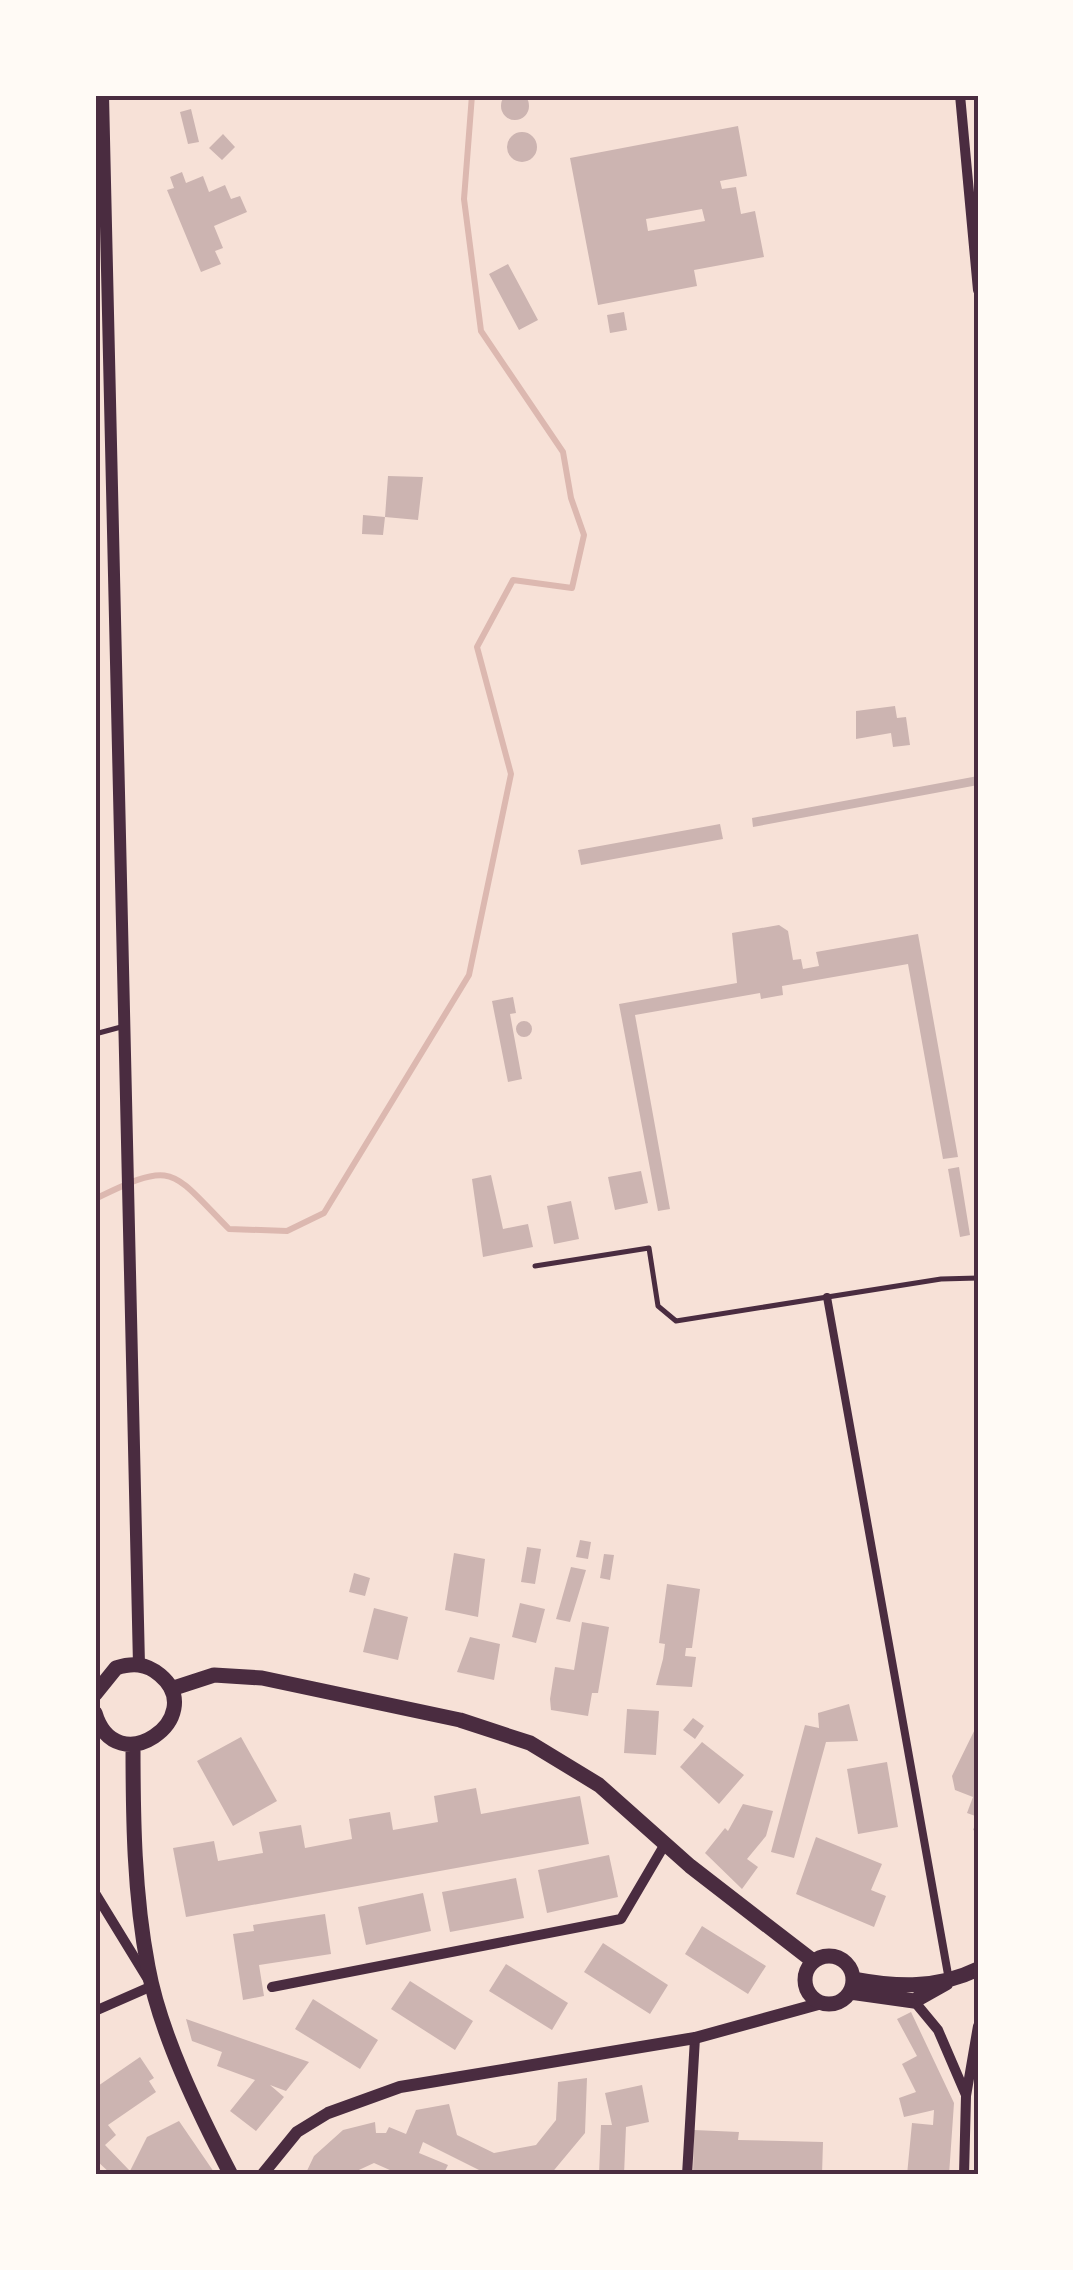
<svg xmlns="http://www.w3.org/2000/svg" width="1073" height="2270" viewBox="0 0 1073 2270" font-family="'IBM Plex Sans',sans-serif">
<rect width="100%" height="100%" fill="#f7e1d7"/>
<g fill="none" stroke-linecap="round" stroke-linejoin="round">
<path stroke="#dcb8b0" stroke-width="6" d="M 95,1199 C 175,1160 169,1168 229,1229 L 287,1231 L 324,1213 L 469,975 L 511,774 L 477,647 L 513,580 L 572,588 L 584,535 L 571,498 L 563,452 L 481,331 L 464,199 L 472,95"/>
</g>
<path fill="#ccb4b1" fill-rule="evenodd" d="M501 106a14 14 0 1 1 28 0a14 14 0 1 1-28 0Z
M 191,109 L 199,142 L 188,144 L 180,112 Z
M 738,126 L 747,176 L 720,181 L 722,189 L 736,187 L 741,214 L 755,211 L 764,257 L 694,270 L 697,286 L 598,305 L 570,158 ZM 702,209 L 705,221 L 648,231 L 646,219 Z
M507 147a15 15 0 1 1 30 0a15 15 0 1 1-30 0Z
M 223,134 L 235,147 L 222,160 L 209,148 Z
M 182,172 L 186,183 L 203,176 L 209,192 L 225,185 L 231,199 L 240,196 L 247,212 L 214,226 L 223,248 L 215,251 L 221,264 L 201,272 L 167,190 L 174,188 L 170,177 Z
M 508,264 L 538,320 L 519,330 L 489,274 Z
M 624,312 L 627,330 L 610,333 L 607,315 Z
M 388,476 L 423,477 L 418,520 L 385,517 L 383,535 L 362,534 L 363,515 L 385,517 Z
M 895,706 L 897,718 L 906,717 L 910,745 L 893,747 L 891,733 L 856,739 L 856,711 Z
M 978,776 L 978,785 L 753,827 L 752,818 Z
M 720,824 L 723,839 L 581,865 L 578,850 Z
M 779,925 L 788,931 L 793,960 L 801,959 L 803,969 L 819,966 L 816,952 L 918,934 L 958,1157 L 943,1159 L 908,964 L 782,986 L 783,995 L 761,999 L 760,993 L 635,1015 L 670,1209 L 658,1211 L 619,1004 L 737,983 L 732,933 Z
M 513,997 L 516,1013 L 510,1014 L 522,1079 L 508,1082 L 492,1001 Z
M516 1029a8 8 0 1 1 16 0a8 8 0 1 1-16 0Z
M 959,1167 L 970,1235 L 960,1237 L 948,1169 Z
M 641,1171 L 648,1203 L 615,1210 L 608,1177 Z
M 491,1175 L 503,1229 L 528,1224 L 533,1247 L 483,1257 L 472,1179 Z
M 571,1201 L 579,1239 L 554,1244 L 547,1206 Z
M 580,1540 L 591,1542 L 588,1559 L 576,1557 Z
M 527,1547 L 541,1549 L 535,1584 L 521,1582 Z
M 454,1553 L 485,1559 L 478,1617 L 445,1610 Z
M 604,1554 L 614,1555 L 610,1580 L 600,1578 Z
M 571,1567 L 586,1570 L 570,1622 L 556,1619 Z
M 354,1573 L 370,1578 L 365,1596 L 349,1592 Z
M 667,1584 L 700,1589 L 692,1648 L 686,1648 L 685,1656 L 696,1657 L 692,1687 L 656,1685 L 663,1659 L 665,1644 L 659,1643 Z
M 520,1603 L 545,1609 L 536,1643 L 512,1637 Z
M 374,1608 L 408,1617 L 398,1660 L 363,1652 Z
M 582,1622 L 609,1627 L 598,1693 L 592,1693 L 588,1716 L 551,1710 L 550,1699 L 555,1667 L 574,1670 Z
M 470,1637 L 500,1644 L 494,1680 L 457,1672 Z
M 849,1704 L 858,1741 L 826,1742 L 794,1858 L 771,1852 L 805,1725 L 819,1728 L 818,1713 Z
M 627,1709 L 659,1711 L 656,1755 L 624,1753 Z
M 693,1718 L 704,1726 L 695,1739 L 683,1730 Z
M 978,1723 L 978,1832 L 973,1830 L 978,1817 L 967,1813 L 973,1797 L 955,1790 L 952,1776 Z
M 241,1737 L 277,1801 L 233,1826 L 197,1761 Z
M 702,1742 L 744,1775 L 719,1804 L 680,1767 Z
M 887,1762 L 898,1827 L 858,1834 L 847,1769 Z
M 476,1788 L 481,1814 L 580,1796 L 589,1844 L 186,1917 L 173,1848 L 214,1841 L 218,1861 L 263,1853 L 259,1832 L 301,1825 L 305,1848 L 352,1839 L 349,1819 L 390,1812 L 393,1830 L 438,1822 L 434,1796 Z
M 743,1804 L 773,1811 L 766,1836 L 747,1859 L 758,1867 L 742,1889 L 705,1853 L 725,1828 L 728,1831 Z
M 816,1837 L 882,1864 L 871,1890 L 886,1896 L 874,1927 L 796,1894 Z
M 609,1855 L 618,1897 L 547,1913 L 538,1870 Z
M 516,1878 L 524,1918 L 450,1932 L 442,1892 Z
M 423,1893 L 431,1931 L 366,1945 L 358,1907 Z
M 325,1914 L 331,1954 L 259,1965 L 264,1996 L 243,2000 L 233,1934 L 254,1931 L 253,1925 Z
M 702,1926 L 766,1966 L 748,1994 L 685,1954 Z
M 603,1943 L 668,1985 L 650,2014 L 584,1972 Z
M 506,1964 L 568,2003 L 552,2030 L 489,1991 Z
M 410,1981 L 473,2021 L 455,2050 L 391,2009 Z
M 313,1999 L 378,2040 L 360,2069 L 295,2029 Z
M 911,2012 L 954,2103 L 949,2175 L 907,2175 L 912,2123 L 933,2125 L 934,2110 L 904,2117 L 899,2098 L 916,2092 L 902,2064 L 917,2056 L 897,2019 Z
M 186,2019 L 309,2062 L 286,2091 L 270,2085 L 284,2097 L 256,2131 L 230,2111 L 255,2080 L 217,2066 L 222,2052 L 192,2041 Z
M 140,2057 L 154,2078 L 149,2081 L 156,2092 L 108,2125 L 116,2135 L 105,2145 L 130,2171 L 112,2175 L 95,2159 L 95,2088 Z
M 587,2078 L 585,2133 L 550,2175 L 523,2175 L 522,2170 L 489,2175 L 423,2142 L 419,2153 L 448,2165 L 443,2175 L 401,2175 L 374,2163 L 348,2175 L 305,2175 L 314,2156 L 343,2130 L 375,2122 L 376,2133 L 386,2133 L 389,2127 L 406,2134 L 416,2110 L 449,2104 L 457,2135 L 494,2153 L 536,2145 L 556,2120 L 558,2082 Z
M 642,2085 L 649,2122 L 626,2127 L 624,2175 L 599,2175 L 601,2125 L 612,2125 L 605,2093 Z
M 179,2121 L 216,2175 L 138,2175 L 130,2171 L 147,2137 Z
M 694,2130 L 739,2132 L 738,2140 L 823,2142 L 822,2175 L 693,2175 Z"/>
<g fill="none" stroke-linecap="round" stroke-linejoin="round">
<path stroke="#4a2c40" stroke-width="5" d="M 95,1034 L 121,1027
M 535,1266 L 649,1248 L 658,1306 L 676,1321 L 941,1279 L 978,1278"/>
<path stroke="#4a2c40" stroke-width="8" d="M 827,1297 L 949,1980"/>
<path stroke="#4a2c40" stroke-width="10" d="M 960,95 L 978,290
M 95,1893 L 152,1986 L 95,2011
M 272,1987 L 621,1919 L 665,1844
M 914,2001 L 938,2030 L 966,2095
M 687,2175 L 695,2038
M 964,2175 L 966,2096 L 978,2026"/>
<path stroke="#4a2c40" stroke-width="12" d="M 103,95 L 139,1665
M 262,2175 L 297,2132 L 328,2113 L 400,2087 L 695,2038 L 822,2003"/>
<path stroke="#4a2c40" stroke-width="15" d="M 171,1689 L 214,1675 L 262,1678 L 460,1720 L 530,1743 L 599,1785 L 690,1866 L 813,1961
M 95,1694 L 116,1668 C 132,1663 146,1663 160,1675 C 210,1717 116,1784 95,1713
M 133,1744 C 133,1819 134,1894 148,1967 C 160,2034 200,2115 231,2175
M805 1980a24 24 0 1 1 48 0a24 24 0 1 1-48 0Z
M 854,1979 C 897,1987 937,1989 978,1969
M 850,1992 L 914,2001 L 946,1983"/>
</g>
<rect width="1073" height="2270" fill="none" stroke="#fffaf5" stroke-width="195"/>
<rect x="98" y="98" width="878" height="2074" fill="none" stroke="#4a2c40" stroke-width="4"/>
</svg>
